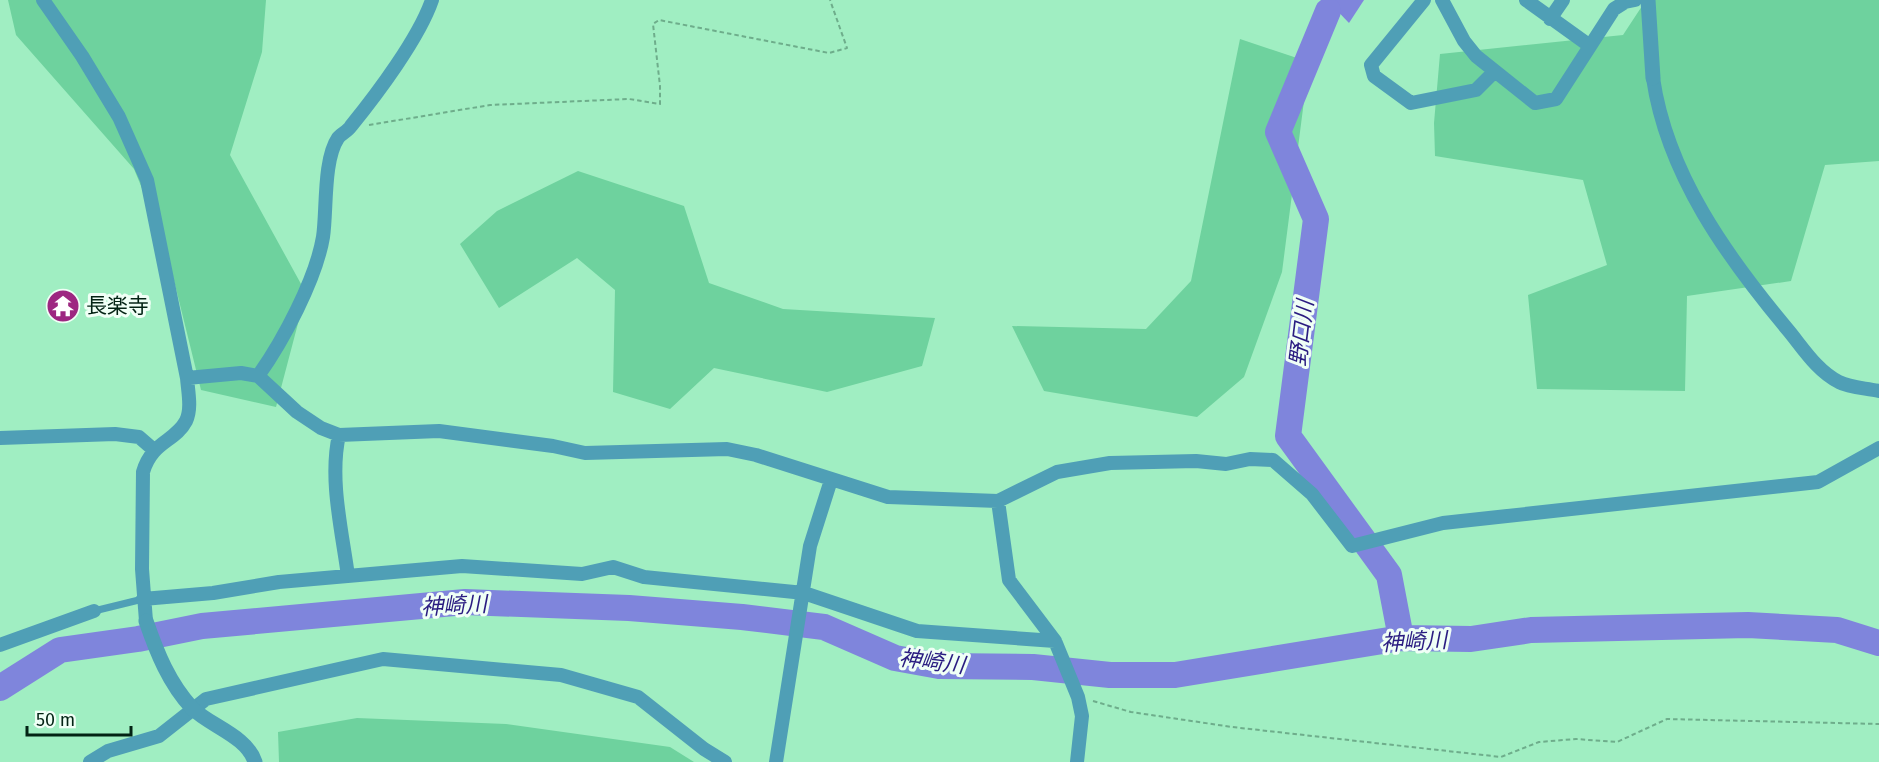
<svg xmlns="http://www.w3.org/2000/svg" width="1879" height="762" viewBox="0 0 1879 762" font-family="'Fira Sans','Noto Sans JP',sans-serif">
<rect width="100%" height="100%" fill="#a0eec2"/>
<path fill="#6ed29e" d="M 8,0 L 266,0 L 262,52 L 230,155 L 306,293 L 276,407 L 201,390 L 165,244 L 134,169 L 16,35 Z
M 1646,0 L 1879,0 L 1879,161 L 1825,165 L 1791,281 L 1687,296 L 1685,391 L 1537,389 L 1528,295 L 1607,265 L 1583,180 L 1435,156 L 1434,123 L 1440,54 L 1623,35 Z
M 1240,39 L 1309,62 L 1282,272 L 1244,377 L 1197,417 L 1044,391 L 1012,326 L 1146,329 L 1191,281 Z
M 578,171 L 684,206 L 709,283 L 783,309 L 935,318 L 922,366 L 827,392 L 714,368 L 670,409 L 613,392 L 615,290 L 577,258 L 499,308 L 460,244 L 497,211 Z
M 357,718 L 506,724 L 670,747 L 694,762 L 279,762 L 278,732 Z"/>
<path fill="#7f85dc" d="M 1327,0 L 1364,0 L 1349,23 Z"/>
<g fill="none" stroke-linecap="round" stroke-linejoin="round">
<path stroke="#7f85dc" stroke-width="26" d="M 1328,11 L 1278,132 L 1316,219 L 1288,436 L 1389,575 L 1401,638
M 0,688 L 60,650 L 138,639 L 202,626 L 465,602 L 629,608 L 742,617 L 824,627 L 895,658 L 939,666 L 1033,667 L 1110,675 L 1175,675 L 1401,638 L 1471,639 L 1531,630 L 1748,625 L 1837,630 L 1879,643"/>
<path stroke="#6ead8b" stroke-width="2" stroke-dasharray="4.5 3" stroke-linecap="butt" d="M 369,125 L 490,105 L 629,99 L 660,104 L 660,86 L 653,24 L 659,20 L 829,53 L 847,48 L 830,0
M 1093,701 L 1131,712 L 1232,727 L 1501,757 L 1539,742 L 1576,739 L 1617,742 L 1667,719 L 1879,724"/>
<path stroke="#4f9fb6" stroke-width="7" d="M 94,611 L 143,599"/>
<path stroke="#4f9fb6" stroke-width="14" d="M 43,0 L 82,56 L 119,117 L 147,180 L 187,378 C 188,391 192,409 186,421 C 175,442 152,441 143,472 L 142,569 L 146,621
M 1424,0 L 1371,65 L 1374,76 L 1411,103 L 1476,90 L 1493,73
M 1442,0 L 1464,41 L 1476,56 L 1535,103 L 1556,99 L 1614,9 L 1625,2 L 1635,0
M 1526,0 L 1590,46
M 1550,19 L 1563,0
M 1653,78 C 1667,174 1727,257 1788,330 C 1803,348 1817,371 1839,382 C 1850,388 1867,388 1879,391
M 258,376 C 283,341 316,279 323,237 C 327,211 323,160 338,138 C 341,134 348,131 351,126 C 377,94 419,38 432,0
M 187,378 L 241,373 L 258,376 L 297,412 L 321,428 L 339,435 L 439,431 L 553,446 L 585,453 L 727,449 L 756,455 L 888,497 L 998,501 L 1057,472 L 1110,463 L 1196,461 L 1226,464 L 1250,459 L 1273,460 L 1312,494 L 1352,546 L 1443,523 L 1818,482 L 1879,448
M 339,435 C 329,479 342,531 348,576
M 0,438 L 115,434 L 139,437 L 154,450
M 998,501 L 1009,580 L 1055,641 L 1078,697 L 1082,716 L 1077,762
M 143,599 L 213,593 L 279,582 L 462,566 L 582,574 L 613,567 L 644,577 L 804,593 L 917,631 L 1055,641
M 0,645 L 94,611
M 90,762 L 108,751 L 159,736 L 206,699 L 383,659 L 561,675 L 638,697 L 704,749 L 725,762
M 776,762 L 810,546 L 831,480"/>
<path stroke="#4f9fb6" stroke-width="15" d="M 1648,0 L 1653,78
M 146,621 C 157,653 169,683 192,708 C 210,726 247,736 255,762"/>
</g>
<defs>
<g id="temple-disc" transform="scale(1.725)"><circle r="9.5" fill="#9d2781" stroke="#f0fff6"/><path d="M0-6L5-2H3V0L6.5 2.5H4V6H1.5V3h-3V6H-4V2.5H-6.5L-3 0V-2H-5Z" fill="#fff"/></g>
</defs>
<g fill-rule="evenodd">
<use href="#temple-disc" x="63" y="306"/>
</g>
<g text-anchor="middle" stroke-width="6" stroke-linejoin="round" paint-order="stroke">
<g font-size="21" fill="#032314" stroke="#f0fff6" text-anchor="start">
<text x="86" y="313">長楽寺</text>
</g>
<g font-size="22" font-style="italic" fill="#2a1c81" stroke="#f0fff6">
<text transform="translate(1301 333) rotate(-83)" y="8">野口川</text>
<text transform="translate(454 605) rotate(-3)" y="8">神崎川</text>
<text transform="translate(1414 641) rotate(-3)" y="8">神崎川</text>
<text transform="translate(932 661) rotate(7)" y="8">神崎川</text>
</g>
</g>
<path d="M27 726v9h104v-9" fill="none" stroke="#032314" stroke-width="3"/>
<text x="36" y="726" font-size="18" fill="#032314" stroke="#f0fff6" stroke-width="4.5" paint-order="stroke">50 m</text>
</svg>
